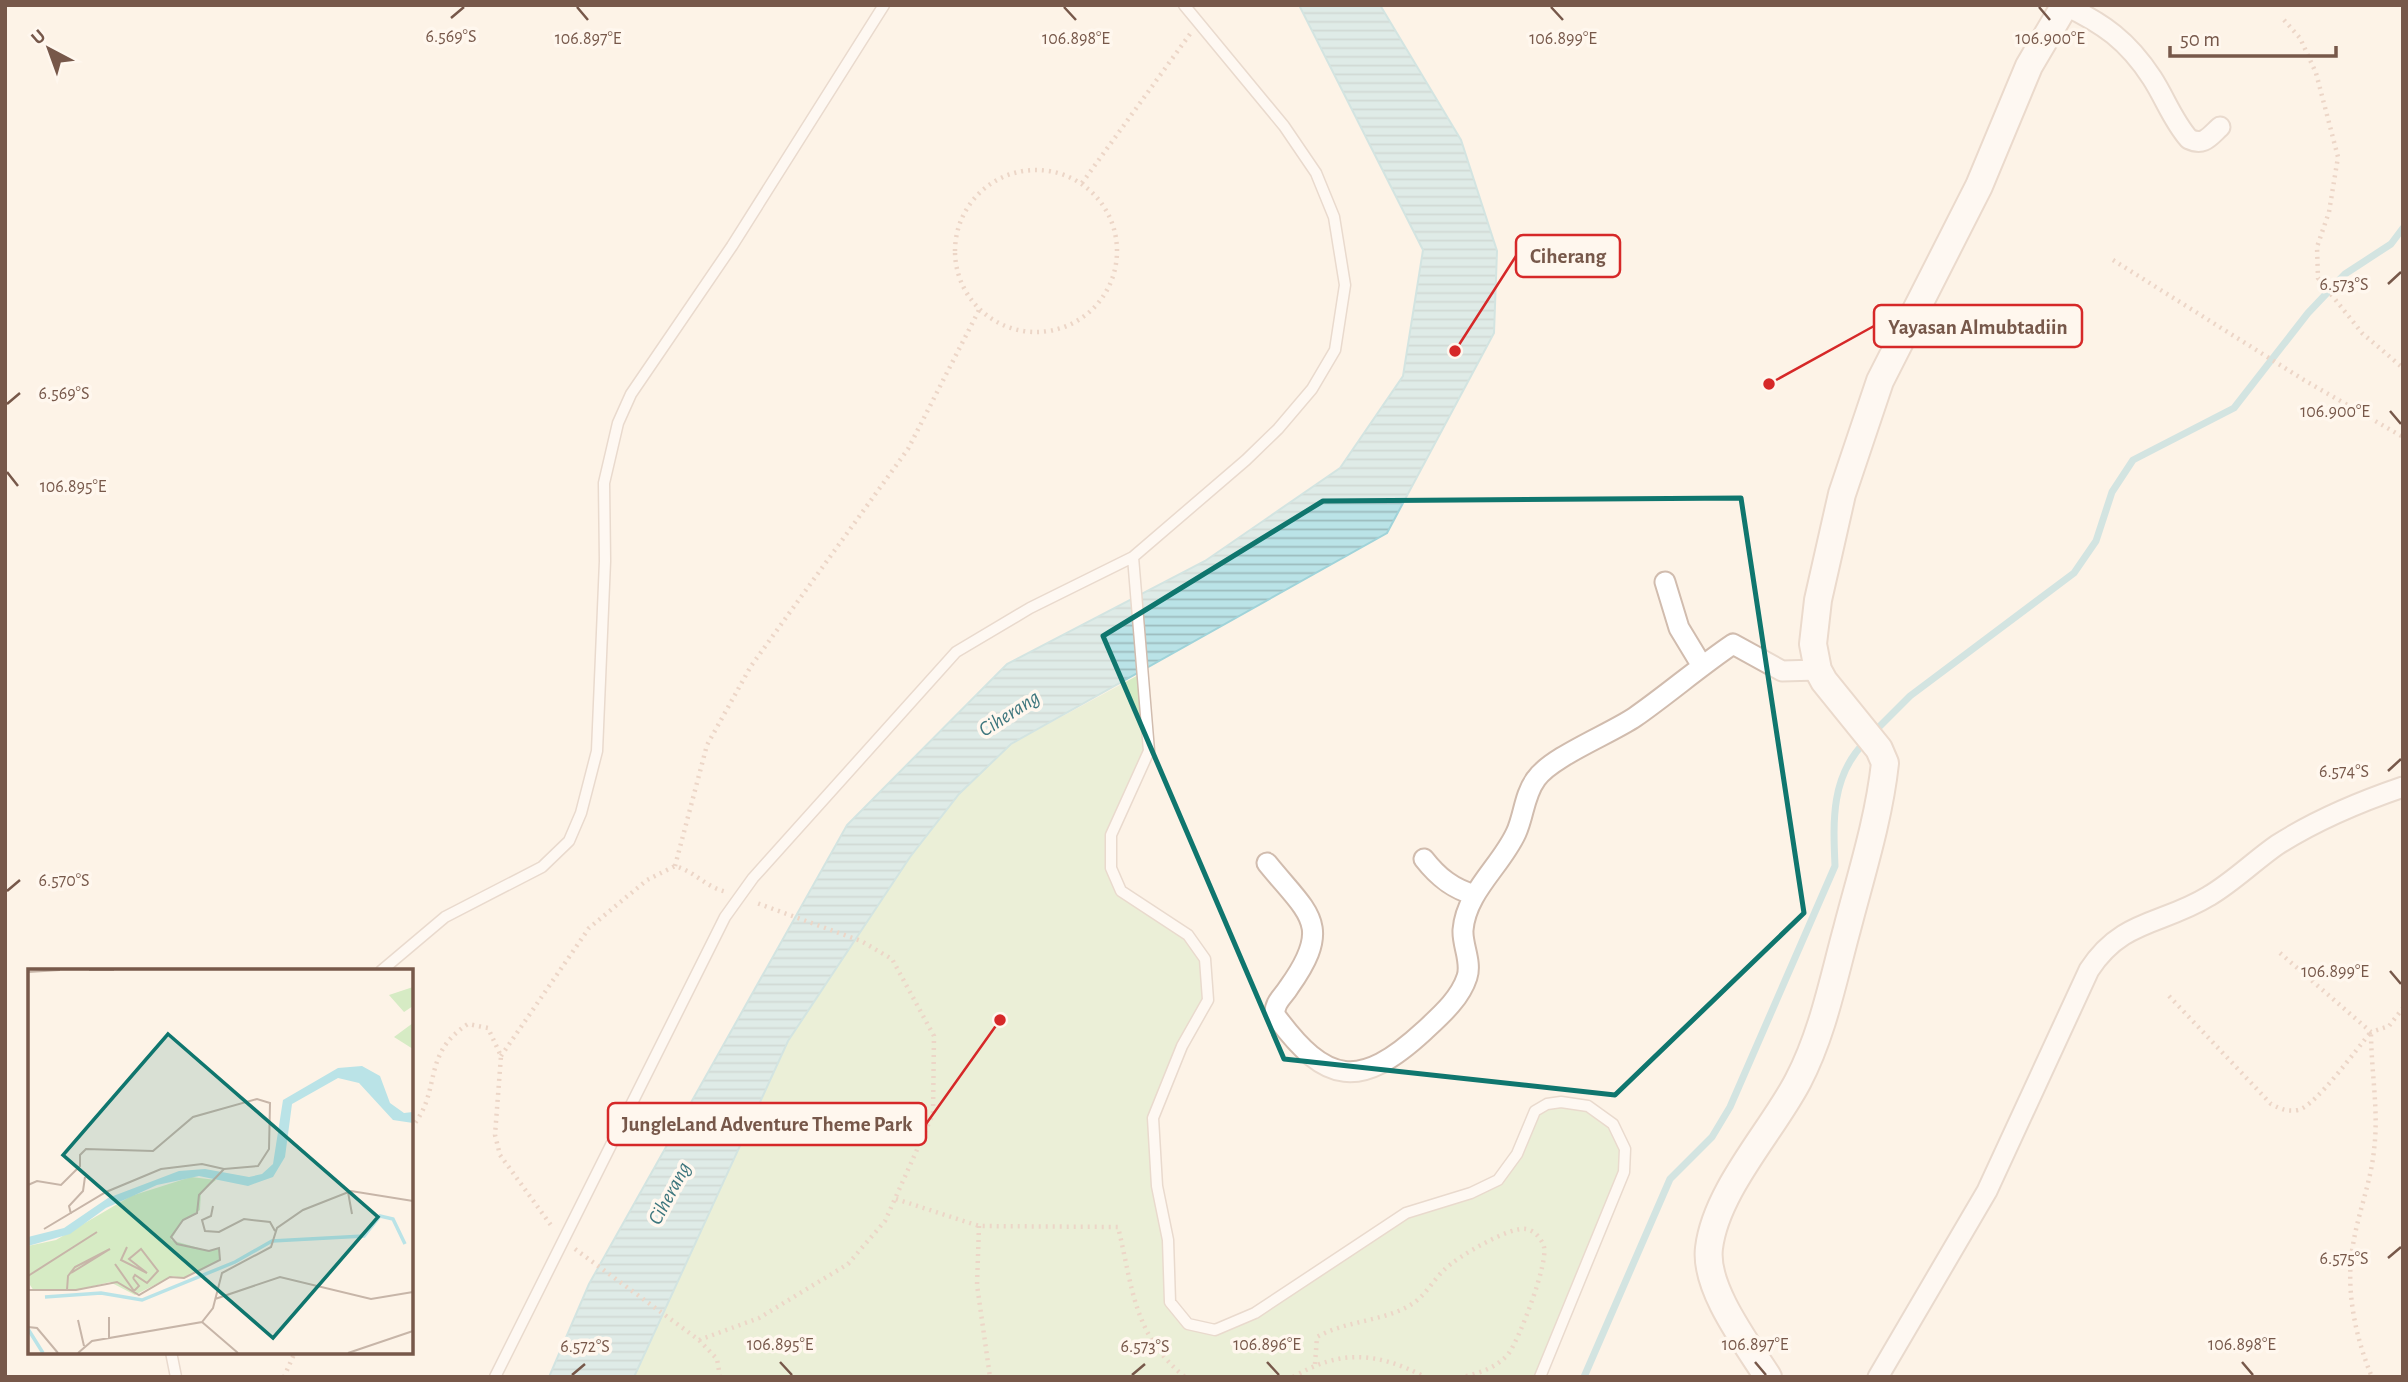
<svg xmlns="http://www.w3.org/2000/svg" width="2408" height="1382" viewBox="0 0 2408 1382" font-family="'Alegreya Sans',sans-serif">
<defs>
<pattern id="water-rules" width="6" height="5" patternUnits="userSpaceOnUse" patternTransform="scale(1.75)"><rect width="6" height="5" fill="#bae3e7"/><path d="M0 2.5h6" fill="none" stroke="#9cbbbd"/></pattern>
</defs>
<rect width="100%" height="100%" fill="#fdf3e7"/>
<path fill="#d6ebc4" d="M 1144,672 L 1149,751 L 1111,835 L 1111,868 L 1121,891 L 1188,935 L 1205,959 L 1208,1000 L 1153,1118 L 1170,1301 L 1188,1324 L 1215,1330 L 1255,1313 L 1406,1213 L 1498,1180 C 1510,1159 1519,1130 1535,1112 C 1543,1103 1554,1104 1565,1105 C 1609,1107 1626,1130 1624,1172 L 1540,1377 L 630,1377 L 788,1041 L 910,857 L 959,794 L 1011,744 Z"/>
<path fill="url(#water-rules)" stroke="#a0d3d9" stroke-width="2" d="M 1299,5 L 1380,5 L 1461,140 L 1497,251 L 1494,333 L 1387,533 L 1011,744 L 959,794 L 910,857 L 788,1041 L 634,1377 L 549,1377 L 589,1284 L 847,825 L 1007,664 L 1205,561 L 1340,468 L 1403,376 L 1423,250 Z"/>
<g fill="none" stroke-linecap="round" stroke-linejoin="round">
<path stroke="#a0d3d9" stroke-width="7" d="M 1873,733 L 1910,696 L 2074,573 L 2096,541 L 2112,492 L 2133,460 L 2234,408 L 2308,313 L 2345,274 L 2391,244 L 2403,228
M 1584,1377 L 1670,1179 L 1712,1137 L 1730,1107 L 1835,866 C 1833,820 1831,776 1865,742"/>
<g stroke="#d1bcae" stroke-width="13">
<path id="lane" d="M 1133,557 L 1149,751 L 1111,835 L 1111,868 L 1121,891 L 1188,935 L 1205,959 L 1208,1000 L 1182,1046 L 1153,1118 L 1157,1186 L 1168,1240 L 1170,1302 L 1188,1324 L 1215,1330 L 1255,1313 L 1406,1213 L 1471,1193 L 1498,1180 L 1517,1154 L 1535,1111 L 1547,1104 L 1561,1102 L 1588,1106 L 1613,1124 L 1625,1149 L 1624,1172 L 1540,1377
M 381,971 L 445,917 L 542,867 L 569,841 L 581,813 L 597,751 L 605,561 L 604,483 L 618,423 L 631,394 L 732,246 L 884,5
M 171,1352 L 176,1377
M 495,1377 L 725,917 L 753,878 L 956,652 L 1030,608 L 1133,557 L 1246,460 L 1278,429 L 1312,389 L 1335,350 L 1345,285 L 1334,217 L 1316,173 L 1284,126 L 1184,5"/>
</g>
<g stroke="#d1bcae" stroke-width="23">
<path id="street" d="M 2064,5 C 2103,23 2128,41 2152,78 C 2165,98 2173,121 2189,139 C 2204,146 2209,137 2220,127
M 1665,582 L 1679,628 L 1702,666
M 1424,859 C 1438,877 1453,889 1475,895
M 1267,863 C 1308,914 1334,924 1289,987 C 1283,997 1274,1002 1275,1015 C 1326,1085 1360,1090 1424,1031 C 1440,1016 1460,999 1467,977 C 1472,962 1462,945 1463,930 C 1466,892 1501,866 1516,833 C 1524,816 1524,795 1536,779 C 1551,757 1610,734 1635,717 C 1668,694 1699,667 1733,644 L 1782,671 L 1818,670
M 1878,1377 L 1987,1191 L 2089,970 C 2122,919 2162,925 2209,896 C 2233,882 2254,861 2277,845 C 2316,820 2359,802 2403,787"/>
</g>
<g stroke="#d4bcac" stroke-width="30">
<path id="secondary" d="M 1768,1377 C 1747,1344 1704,1288 1709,1248 C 1716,1190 1772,1131 1798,1081 C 1823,1033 1833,980 1847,929 C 1861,875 1879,819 1885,763 L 1879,749 L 1824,681 L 1818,670 L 1813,644 L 1818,600 L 1842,494 L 1880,381 L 1979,186 L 2029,66 L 2065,5"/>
</g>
<path stroke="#d8b3a0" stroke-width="4.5" stroke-dasharray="2 5" stroke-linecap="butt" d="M 2284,20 L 2300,38 L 2316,73 L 2338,157 L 2329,212 L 2317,247 L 2318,278 L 2362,333 L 2403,368
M955 251a81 81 0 1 1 162 0a81 81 0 1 1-162 0Z
M 1082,183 L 1190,34
M 2113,260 L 2304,380 L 2403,437
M 675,866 L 707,745 L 751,666 L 908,449 L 979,310
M 2280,953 L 2371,1032 L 2389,1026 L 2403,1008
M 2169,996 L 2271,1104 C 2281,1109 2287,1112 2298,1110 C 2316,1106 2357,1048 2371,1032 C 2371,1071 2379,1111 2374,1150 C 2371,1182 2358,1213 2353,1245 C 2345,1287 2355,1337 2372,1377
M 501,1056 L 589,928 L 647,880 L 675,866 C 696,872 705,887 727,892
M 411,1128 C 443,1091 420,1055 468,1024 L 488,1028 L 501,1056 L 495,1135 L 500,1155 L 553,1228
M 896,1199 L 979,1226 L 1118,1227 C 1133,1288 1133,1335 1185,1377
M 979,1226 L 977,1285 L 990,1377
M 575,1249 L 699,1340 L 717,1359 L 720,1377
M 699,1340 L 759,1318 L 848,1264 L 885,1221 L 933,1114 L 934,1036 L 892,959 L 861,941 L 754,902
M 1315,1364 L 1317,1337 C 1347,1320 1383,1322 1412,1304 C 1425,1296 1434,1279 1445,1269 C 1457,1257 1510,1226 1526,1229 C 1534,1230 1542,1239 1544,1247 C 1548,1264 1520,1337 1509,1353 C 1498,1367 1480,1373 1463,1377
M 284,1377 L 295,1352
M 1293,1377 C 1341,1349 1377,1352 1425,1377"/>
<use href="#lane" stroke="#fff" stroke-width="10"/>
<use href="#street" stroke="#fff" stroke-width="19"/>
<use href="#secondary" stroke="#fff" stroke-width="26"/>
</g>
<path d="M0 0H2408V1382H0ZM 1741,498 L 1804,913 L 1615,1095 L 1284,1059 L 1103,636 L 1323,501 Z" fill="#fdf3e7" fill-opacity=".55" fill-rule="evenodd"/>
<path fill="none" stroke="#0f766e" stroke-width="5" stroke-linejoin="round" d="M 1741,498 L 1804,913 L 1615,1095 L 1284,1059 L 1103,636 L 1323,501 Z"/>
<path fill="none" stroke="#77584a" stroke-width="2.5" d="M 577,7 L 588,20M 1064,7 L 1076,20M 1551,7 L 1563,20M 2039,7 L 2050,20M 451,18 L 464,7M 2388,284 L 2401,272M 7,404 L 20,393M 2390,411 L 2401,424M 7,472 L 18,486M 2388,771 L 2401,759M 7,891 L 20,880M 2390,971 L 2401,984M 2388,1258 L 2401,1247M 780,1362 L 792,1375M 1267,1362 L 1279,1375M 1755,1362 L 1766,1375M 2242,1362 L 2253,1375M 572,1375 L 585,1364M 1132,1375 L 1145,1364"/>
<g text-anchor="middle" stroke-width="7" stroke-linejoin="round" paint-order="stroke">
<g font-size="21" font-style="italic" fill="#3d767d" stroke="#fff7ee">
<text transform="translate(1009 713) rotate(-33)" y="7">Ciherang</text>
<text transform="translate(669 1193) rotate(-62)" y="7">Ciherang</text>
</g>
</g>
<g transform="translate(28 969)">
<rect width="385" height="385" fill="#fdf3e7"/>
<path d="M 385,18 L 385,37 L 376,43 L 361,26 ZM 385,54 L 385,80 L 366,68 Z" fill="#d6ebc4"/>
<path d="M 163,208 L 188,211 L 173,223 L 172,241 L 155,251 L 143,271 L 181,282 L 191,279 L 192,291 L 156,309 L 144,307 L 107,326 L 82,313 L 53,320 L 6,322 L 2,316 L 0,277 L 28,271 L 103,227 Z" fill="#d6ebc4"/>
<path d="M 334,97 L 352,107 L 362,134 L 376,144 L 385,143 L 385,154 L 365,151 L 331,114 L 310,109 L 264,135 L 257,188 L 245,208 L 220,217 L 171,207 L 129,216 L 78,239 L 42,265 L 0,277 L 0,268 L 36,259 L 80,229 L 151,202 L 177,200 L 221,208 L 234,205 L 245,195 L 255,131 L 310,99 Z" fill="#bae3e7"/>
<path fill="none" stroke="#bae3e7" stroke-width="3.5" d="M 289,116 L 309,105M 17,328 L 73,324 L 114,331 L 207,293 L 244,272 L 336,267 L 352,247 L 365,250 L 377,275M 0,360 L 15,384"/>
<path fill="none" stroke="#c7b5a8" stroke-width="2" d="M 61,1 L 86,1M 0,3 L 32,1M 0,216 L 9,212 L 33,216 L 52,197 L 52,186 L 58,180 L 125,182 L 165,148 L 229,130 L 242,134 L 241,180 L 230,197 L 196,200 L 174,195 L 133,200 L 78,223 L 16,260M 320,223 L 324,245M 185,237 L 183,247 L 174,251 L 177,262 L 191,263 L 216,250 L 242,253 L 247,262M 43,245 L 41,237 L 55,222 L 57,208M 99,278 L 93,291 L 119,304 L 101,290 L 113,280 L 130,302 L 119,314 L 107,306 L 105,309M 87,295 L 106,322 L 111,317 L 105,309M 0,307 L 69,263M 0,321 L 48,321 L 89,313 L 111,326 L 142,308 L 156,309 L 192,291 L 191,279 L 181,282 L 149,275 L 143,268 L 155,251 L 169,244 L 171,226 L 196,200M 39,321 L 40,307 L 47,298 L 82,280 L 43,304M 187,330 L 252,308 L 343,330 L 385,323M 81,348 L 81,370M 50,351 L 56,377M 174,353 L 210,384M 0,358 L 9,359 L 30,384M 50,384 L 64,372 L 174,353 L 185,339 L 194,304 L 243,278 L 249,259 L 275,241 L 323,222 L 385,232M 320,384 L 385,362"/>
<path fill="#0f766e" fill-opacity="0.15" stroke="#0f766e" stroke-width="3.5" d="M 140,65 L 350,248 L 245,369 L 35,186 Z"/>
<rect width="385" height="385" fill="none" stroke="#77584a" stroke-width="3.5"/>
</g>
<g font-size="18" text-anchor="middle" fill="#77584a" stroke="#fff7ee" stroke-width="7" stroke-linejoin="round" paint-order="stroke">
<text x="451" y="42">6.569°S</text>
<text x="588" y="44">106.897°E</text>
<text x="1076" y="44">106.898°E</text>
<text x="1563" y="44">106.899°E</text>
<text x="2050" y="44">106.900°E</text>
<text x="2344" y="290">6.573°S</text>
<text x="64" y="399">6.569°S</text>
<text x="2335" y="417">106.900°E</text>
<text x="73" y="492">106.895°E</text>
<text x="2344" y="777">6.574°S</text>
<text x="64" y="886">6.570°S</text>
<text x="2335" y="977">106.899°E</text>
<text x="2344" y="1264">6.575°S</text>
<text x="780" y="1350">106.895°E</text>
<text x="1267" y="1350">106.896°E</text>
<text x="1755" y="1350">106.897°E</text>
<text x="2242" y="1350">106.898°E</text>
<text x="585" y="1352">6.572°S</text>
<text x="1145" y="1352">6.573°S</text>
</g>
<path fill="none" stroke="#d62828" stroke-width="2.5" d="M1455 351L1516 256M1769 384L1874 326M1000 1020L926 1124"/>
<g fill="#d62828" stroke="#fff7ee" stroke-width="2.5">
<circle cx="1455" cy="351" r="7"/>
<circle cx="1769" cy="384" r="7"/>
<circle cx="1000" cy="1020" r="7"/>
</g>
<g fill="#fff7ee" stroke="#d62828" stroke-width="2.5">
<rect x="1516" y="235" width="104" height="42" rx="7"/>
<rect x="1874" y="305" width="208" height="42" rx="7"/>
<rect x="608" y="1103" width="318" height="42" rx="7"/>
</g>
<g font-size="21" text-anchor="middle" font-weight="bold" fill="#77584a">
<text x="1568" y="263">Ciherang</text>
<text x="1978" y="334">Yayasan Almubtadiin</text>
<text x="767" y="1131">JungleLand Adventure Theme Park</text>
</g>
<rect width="2408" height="1382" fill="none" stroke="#77584a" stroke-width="14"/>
<g transform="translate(49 49) rotate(319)" stroke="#fff7ee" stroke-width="5" paint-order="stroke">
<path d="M0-5L12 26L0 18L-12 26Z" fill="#77584a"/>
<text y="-10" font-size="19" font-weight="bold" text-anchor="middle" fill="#77584a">U</text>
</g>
<path d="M2170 46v10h166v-10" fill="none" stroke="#77584a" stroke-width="3.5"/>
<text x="2180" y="46" font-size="21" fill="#77584a" stroke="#fff7ee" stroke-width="5" paint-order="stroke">50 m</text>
</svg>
